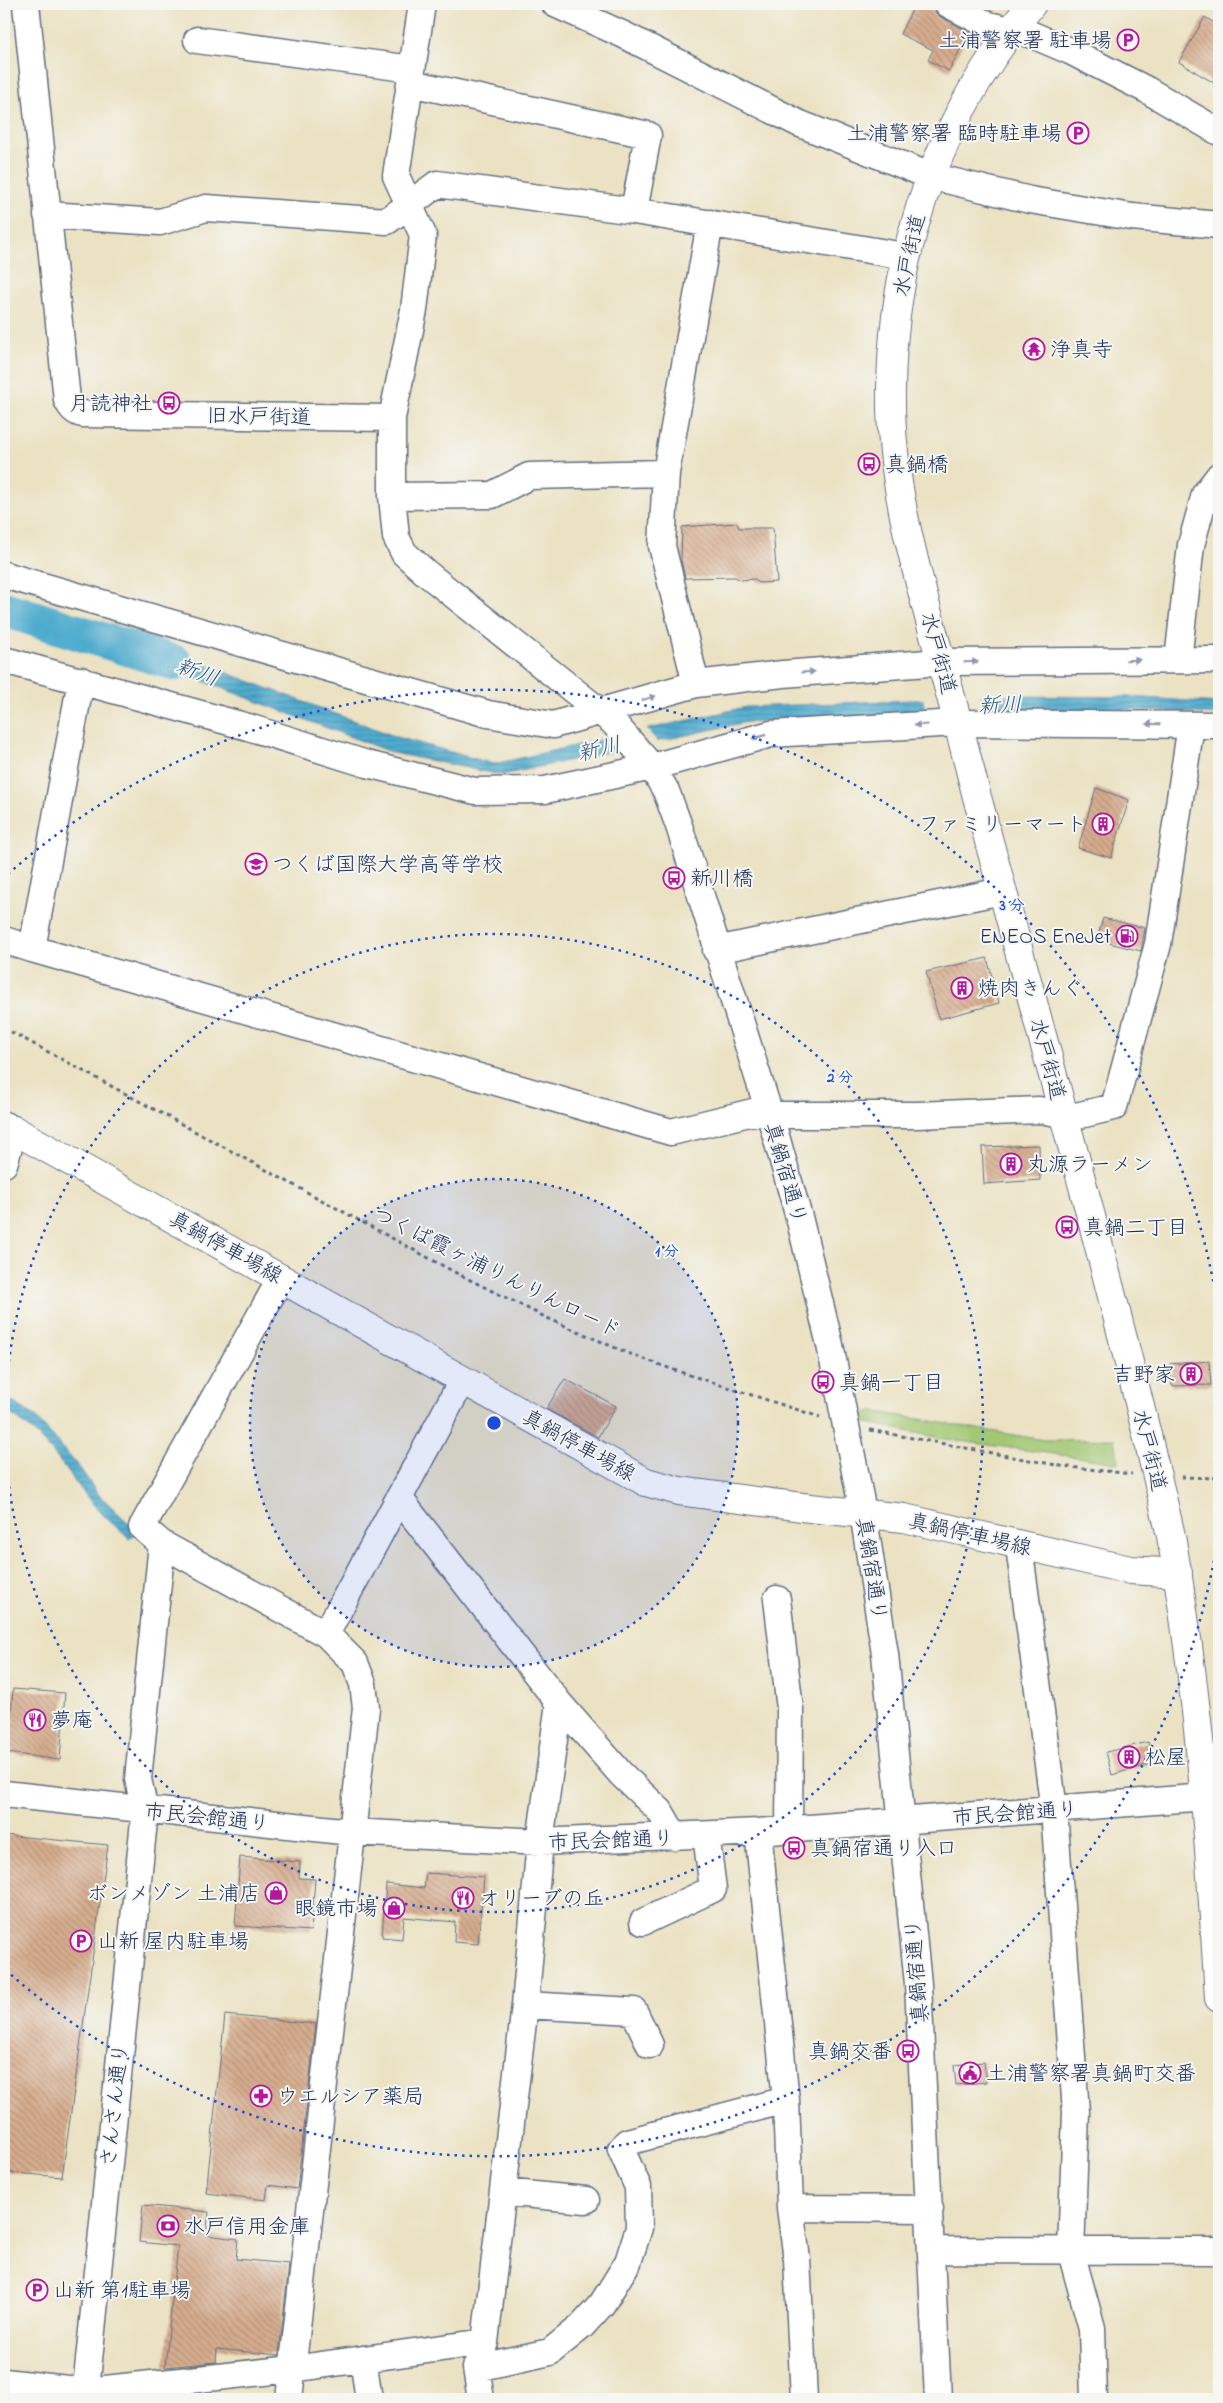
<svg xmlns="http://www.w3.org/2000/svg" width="1223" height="2403" viewBox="0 0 1223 2403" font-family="'Indie Flower','Klee One',sans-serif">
<defs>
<pattern id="water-rules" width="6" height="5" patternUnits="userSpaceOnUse" patternTransform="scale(1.25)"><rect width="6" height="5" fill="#50abce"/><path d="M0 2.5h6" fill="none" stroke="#428caa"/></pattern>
<pattern id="building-back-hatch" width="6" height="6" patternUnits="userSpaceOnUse" patternTransform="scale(1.25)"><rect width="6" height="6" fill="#d7ad8e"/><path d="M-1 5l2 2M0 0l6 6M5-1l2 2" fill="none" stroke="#ae8d77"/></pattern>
</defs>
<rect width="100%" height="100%" fill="#f6f6f2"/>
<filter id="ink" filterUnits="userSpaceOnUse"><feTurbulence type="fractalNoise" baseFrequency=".02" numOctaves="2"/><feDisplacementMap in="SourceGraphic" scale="10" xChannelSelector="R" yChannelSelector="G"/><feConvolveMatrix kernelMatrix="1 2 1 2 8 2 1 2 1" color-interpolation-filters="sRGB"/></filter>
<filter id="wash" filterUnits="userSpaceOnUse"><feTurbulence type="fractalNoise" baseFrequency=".0096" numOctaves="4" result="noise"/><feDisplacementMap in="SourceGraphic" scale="20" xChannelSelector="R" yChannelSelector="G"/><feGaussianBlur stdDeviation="1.12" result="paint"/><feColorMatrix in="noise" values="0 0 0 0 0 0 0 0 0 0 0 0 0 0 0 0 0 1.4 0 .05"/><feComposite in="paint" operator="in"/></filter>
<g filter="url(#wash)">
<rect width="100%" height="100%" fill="#ebe2c3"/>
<path fill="#a3c873" stroke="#5f7c68" d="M 871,1411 L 1044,1440 L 1115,1439 L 1119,1463 L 945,1439 L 853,1420 Z"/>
<path fill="url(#water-rules)" stroke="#366d96" d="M 4,595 L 124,630 L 121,653 L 4,622 Z
M 129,632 L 193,660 L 397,737 L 494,764 L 746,707 L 1007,696 L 1131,697 L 1219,703 L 1219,715 L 1130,709 L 1008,711 L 747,722 L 502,775 L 393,753 L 187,675 L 127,655 Z
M 4,1397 L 34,1415 L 79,1467 L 98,1494 L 138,1532 L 129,1539 C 116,1526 99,1513 88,1498 C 61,1464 42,1432 4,1410 Z"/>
<path fill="#ebe2c3" d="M 980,695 L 985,715 L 928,719 L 923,698 Z
M 645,727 L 659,744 L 618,754 L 602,736 Z"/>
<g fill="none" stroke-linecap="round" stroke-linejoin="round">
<path stroke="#50abce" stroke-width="36" d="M 4,609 L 175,663"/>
</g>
<g id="blocks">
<path fill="url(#building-back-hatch)" d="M 915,4 L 935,12 L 941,17 L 969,32 L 949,71 L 928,60 L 933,50 L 900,34 Z
M 1205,17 L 1219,26 L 1219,86 L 1179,62 Z
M 737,523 L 739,528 L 773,528 L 777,582 L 759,583 L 755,579 L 741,580 L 735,577 L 685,578 L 681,560 L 682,527 Z
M 1096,788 L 1129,800 L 1111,858 L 1078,848 Z
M 1103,918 L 1145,928 L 1141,951 L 1097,940 Z
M 987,958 L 999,1003 L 939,1019 L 926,972 Z
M 1039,1145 L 1040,1180 L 984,1184 L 982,1147 Z
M 1209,1361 L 1211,1385 L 1172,1386 L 1170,1364 Z
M 565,1379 L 616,1406 L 598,1437 L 546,1409 Z
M 13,1689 L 65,1693 L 60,1760 L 8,1753 Z
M 1148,1742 L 1153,1763 L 1112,1775 L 1106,1752 Z
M 4,1835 L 108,1845 L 62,2177 L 4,2172 Z
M 240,1857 L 300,1862 L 299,1878 L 315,1879 L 311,1931 L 235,1926 Z
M 426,1873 L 484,1877 L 478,1944 L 454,1942 L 455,1922 L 404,1917 L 402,1939 L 382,1937 L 386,1884 L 424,1888 Z
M 225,2015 L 316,2024 L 297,2189 L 268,2185 L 266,2200 L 206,2193 Z
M 984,2062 L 986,2082 L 956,2085 L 954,2065 Z
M 143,2205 L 209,2212 L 206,2235 L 238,2239 L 236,2259 L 289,2264 L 279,2355 L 217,2349 L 216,2362 L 165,2367 L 178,2246 L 139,2242 Z"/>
</g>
</g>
<g filter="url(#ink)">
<use href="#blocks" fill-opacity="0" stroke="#646e81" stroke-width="1"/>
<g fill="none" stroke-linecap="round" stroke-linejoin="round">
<g stroke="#646e81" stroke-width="29">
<path id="minor" d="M 26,4 L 67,400 C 71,408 75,413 83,414 L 392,418
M 422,4 L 396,176 L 423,235 L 414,310 L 392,418 L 392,496 L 396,537 L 404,553 L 425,572 L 613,722 L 652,767 L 666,791 L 679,826 L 770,1115 L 800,1221 L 830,1345 L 863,1512 L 885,1654 L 918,1984 L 938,2399
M 555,4 L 624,35 L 798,123 L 930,176 L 1030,200 L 1132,217 L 1219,225
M 948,4 L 988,25 L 1030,34 L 1070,51 L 1147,90 L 1219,132
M 197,40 L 412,69
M 410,83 L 648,135 L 634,211
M 47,215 L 160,222 L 206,208 L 387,221 L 437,184 L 634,211 L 905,256
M 666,473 L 662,546 L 696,684
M 392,496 L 492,495 L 529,476 L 666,473 L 710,223
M 4,575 L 488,714 L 553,725 L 696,684 L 783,674 L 941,662 L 1219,660
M 4,660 L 248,727 L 367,764 L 475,791 L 545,790 L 652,767 L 771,734 L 957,723 L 1219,725
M 1178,660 L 1191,545 L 1205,494 L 1219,476
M 4,940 L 32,949 L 81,680
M 32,949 L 671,1132 L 753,1112 L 770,1115 L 917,1115 L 1039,1110 L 1076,1116 L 1114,1107 L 1158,944 L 1191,725
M 716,950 L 1002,891
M 4,1125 L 14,1130 L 4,1164
M 399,1498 L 559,1703 L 621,1774 L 660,1811 L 675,1837
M 162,1544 L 142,1527 L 281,1278
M 1019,1546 L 1054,1810 L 1076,2112 L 1071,2252 L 1092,2328 L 1094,2399
M 777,1599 L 790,1709 L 789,1830
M 4,1794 L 351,1832 L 540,1842 L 758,1832 L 1219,1796
M 758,1832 L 786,2100 L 790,2208 L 797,2259 L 804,2399
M 643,1922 L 713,1889 L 706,1835
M 525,2005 L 634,2011 L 650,2045
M 503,2192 L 586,2200
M 790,2208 L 930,2209
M 932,2250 L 1219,2251
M 363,2359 L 369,2399
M 476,2368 L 550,2352 L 582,2326 L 602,2304 L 628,2262 L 639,2228 L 638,2187 L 621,2149 L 627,2142 L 786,2100
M 4,2382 L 86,2391 L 292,2369 L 485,2342
M 85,2399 L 145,1811 L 138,1779 L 162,1544 L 326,1634
M 289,2399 L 366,1708 L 363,1684 L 355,1663 L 326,1634 L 462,1381
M 481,2399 L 476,2368 L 485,2342 L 525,2005 L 540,1842 L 559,1703"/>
</g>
<g stroke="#646e81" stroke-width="30">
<path id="major" d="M 14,1130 L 646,1482 L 679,1491 L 810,1508 L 904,1518 L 1130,1570 L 1178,1573"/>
</g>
<g stroke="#646e81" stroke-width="30">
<path id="highway" d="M 1032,4 C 941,115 893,245 891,389 C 889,485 919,580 944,672 C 956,713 966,755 977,797 C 1043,1042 1114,1288 1171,1536 C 1198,1688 1210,1844 1219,1998"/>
</g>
<path stroke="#646e81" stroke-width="3" stroke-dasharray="4 4" stroke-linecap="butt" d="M 4,1028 L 460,1275 L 545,1317 L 625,1352 L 674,1370 L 820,1417
M 870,1430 L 1061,1466 L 1132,1474
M 1181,1477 L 1219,1478"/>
<use href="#minor" stroke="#fff" stroke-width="26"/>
<use href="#major" stroke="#fff" stroke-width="28"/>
<use href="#highway" stroke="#fff" stroke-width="28"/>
</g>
<defs><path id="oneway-solid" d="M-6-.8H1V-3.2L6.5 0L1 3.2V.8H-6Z" transform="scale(1.25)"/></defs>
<g fill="#8d97ae">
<use href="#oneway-solid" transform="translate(1133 660) rotate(-1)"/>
<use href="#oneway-solid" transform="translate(971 662) rotate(-1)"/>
<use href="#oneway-solid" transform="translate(808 672) rotate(-4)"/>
<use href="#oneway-solid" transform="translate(649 698) rotate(-17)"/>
<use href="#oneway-solid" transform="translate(1153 724) rotate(-179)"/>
<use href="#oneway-solid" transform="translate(921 725) rotate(177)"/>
<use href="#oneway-solid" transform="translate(759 737) rotate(165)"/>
</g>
</g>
<circle cx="494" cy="1423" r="244" fill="#1d4ed8" fill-opacity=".12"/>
<g fill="none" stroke="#1d4ed8" stroke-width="2.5" stroke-dasharray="2.5 5">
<circle cx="494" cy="1423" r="244"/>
<circle cx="494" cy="1423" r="489"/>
<path d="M1219 1531A733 733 0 0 1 8 1972M8 874A733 733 0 0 1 1219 1315"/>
</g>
<defs>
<g id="parking-ring" transform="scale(1.125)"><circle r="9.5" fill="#f6f6f2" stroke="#b5179e" stroke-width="1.5"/><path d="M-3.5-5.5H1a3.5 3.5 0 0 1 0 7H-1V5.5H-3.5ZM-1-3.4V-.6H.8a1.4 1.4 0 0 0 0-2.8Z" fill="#b5179e"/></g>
<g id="temple-ring" transform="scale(1.125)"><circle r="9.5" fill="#f6f6f2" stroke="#b5179e" stroke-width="1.5"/><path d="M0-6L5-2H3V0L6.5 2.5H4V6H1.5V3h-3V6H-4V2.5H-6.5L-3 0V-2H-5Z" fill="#b5179e"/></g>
<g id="bus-ring" transform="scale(1.125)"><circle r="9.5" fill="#f6f6f2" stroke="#b5179e" stroke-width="1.5"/><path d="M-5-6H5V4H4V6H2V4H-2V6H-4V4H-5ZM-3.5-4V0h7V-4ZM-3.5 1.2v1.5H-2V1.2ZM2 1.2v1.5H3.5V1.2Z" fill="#b5179e"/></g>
<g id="building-ring" transform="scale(1.125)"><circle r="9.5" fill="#f6f6f2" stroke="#b5179e" stroke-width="1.5"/><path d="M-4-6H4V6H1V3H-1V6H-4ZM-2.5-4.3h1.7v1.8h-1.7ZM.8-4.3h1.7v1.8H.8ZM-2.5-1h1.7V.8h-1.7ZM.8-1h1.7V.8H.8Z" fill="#b5179e"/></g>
<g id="school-ring" transform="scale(1.125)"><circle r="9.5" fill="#f6f6f2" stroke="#b5179e" stroke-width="1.5"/><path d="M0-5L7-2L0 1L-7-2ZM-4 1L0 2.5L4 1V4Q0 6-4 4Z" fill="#b5179e"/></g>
<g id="fuel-ring" transform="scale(1.125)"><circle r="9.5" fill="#f6f6f2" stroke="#b5179e" stroke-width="1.5"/><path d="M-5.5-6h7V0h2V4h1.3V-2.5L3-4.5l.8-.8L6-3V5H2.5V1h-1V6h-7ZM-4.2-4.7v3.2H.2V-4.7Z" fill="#b5179e"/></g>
<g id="restaurant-ring" transform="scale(1.125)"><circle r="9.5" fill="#f6f6f2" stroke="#b5179e" stroke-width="1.5"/><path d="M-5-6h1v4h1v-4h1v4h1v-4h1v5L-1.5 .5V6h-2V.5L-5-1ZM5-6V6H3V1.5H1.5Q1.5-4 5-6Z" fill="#b5179e"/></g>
<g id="shop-ring" transform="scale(1.125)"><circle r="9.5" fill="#f6f6f2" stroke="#b5179e" stroke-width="1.5"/><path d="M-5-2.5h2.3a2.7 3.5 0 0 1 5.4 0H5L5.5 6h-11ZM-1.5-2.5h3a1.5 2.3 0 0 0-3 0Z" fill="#b5179e"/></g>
<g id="civic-ring" transform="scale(1.125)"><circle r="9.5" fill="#f6f6f2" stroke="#b5179e" stroke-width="1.5"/><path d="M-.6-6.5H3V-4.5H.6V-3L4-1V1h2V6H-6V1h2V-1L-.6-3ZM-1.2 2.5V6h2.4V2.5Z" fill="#b5179e"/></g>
<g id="pharmacy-ring" transform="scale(1.125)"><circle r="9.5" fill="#f6f6f2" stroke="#b5179e" stroke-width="1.5"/><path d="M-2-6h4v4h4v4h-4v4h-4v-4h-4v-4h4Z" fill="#b5179e"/></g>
<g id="bank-ring" transform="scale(1.125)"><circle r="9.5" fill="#f6f6f2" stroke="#b5179e" stroke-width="1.5"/><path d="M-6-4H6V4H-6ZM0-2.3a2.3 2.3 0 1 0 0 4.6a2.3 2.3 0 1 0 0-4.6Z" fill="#b5179e"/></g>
</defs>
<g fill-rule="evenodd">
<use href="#parking-ring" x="1128" y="40"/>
<use href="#parking-ring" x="1078" y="133"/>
<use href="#temple-ring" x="1034" y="349"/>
<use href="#bus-ring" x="169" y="403"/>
<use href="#bus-ring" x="869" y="464"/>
<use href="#building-ring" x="1103" y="824"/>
<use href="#school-ring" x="256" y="864"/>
<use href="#bus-ring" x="674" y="878"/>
<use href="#fuel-ring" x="1127" y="936"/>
<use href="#building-ring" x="962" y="988"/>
<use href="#building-ring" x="1011" y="1164"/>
<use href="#bus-ring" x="1067" y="1227"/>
<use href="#building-ring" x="1191" y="1374"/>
<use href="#bus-ring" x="823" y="1382"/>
<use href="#restaurant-ring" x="35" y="1720"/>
<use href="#building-ring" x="1129" y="1757"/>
<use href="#bus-ring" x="794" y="1848"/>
<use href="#shop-ring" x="276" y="1893"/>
<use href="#restaurant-ring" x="463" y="1898"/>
<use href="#shop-ring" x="394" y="1908"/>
<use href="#parking-ring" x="81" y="1941"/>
<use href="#bus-ring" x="908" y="2051"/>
<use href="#civic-ring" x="970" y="2073"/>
<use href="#pharmacy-ring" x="261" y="2096"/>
<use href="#bank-ring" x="168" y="2226"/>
<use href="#parking-ring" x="37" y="2290"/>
</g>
<g text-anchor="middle" stroke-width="4" stroke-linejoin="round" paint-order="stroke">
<g font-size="21" fill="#1b2f5e" stroke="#f6f6f2" text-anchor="start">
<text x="1112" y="47" text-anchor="end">土浦警察署 駐車場</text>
<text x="1062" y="140" text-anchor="end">土浦警察署 臨時駐車場</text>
<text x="1050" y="356">浄真寺</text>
<text x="153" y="410" text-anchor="end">月読神社</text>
<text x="885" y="471">真鍋橋</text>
<text x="1087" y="831" text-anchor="end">ファミリーマート</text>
<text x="272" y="871">つくば国際大学高等学校</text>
<text x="690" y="885">新川橋</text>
<text x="1111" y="943" text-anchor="end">ENEOS EneJet</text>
<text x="978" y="995">焼肉きんぐ</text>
<text x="1027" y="1171">丸源ラーメン</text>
<text x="1083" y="1234">真鍋二丁目</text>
<text x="1175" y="1381" text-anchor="end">吉野家</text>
<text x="839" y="1389">真鍋一丁目</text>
<text x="51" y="1727">夢庵</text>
<text x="1145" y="1764">松屋</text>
<text x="810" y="1855">真鍋宿通り入口</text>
<text x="260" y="1900" text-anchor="end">ボンメゾン 土浦店</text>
<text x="479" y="1905">オリーブの丘</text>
<text x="378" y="1915" text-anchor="end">眼鏡市場</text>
<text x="97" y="1948">山新 屋内駐車場</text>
<text x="892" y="2058" text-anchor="end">真鍋交番</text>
<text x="986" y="2080">土浦警察署真鍋町交番</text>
<text x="277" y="2103">ウエルシア薬局</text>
<text x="184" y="2233">水戸信用金庫</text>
<text x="53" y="2297">山新 第1駐車場</text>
</g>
<g font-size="21" fill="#1b2f5e" stroke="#f6f6f2">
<text transform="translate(909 255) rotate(-78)" y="7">水戸街道</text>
<text transform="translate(259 416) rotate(1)" y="7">旧水戸街道</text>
<text transform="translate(939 653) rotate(75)" y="7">水戸街道</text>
<text transform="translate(1048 1059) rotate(75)" y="7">水戸街道</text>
<text transform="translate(786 1173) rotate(74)" y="7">真鍋宿通り</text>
<text transform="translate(226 1247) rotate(29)" y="7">真鍋停車場線</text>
<text transform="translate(497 1272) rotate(26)" y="7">つくば霞ヶ浦りんりんロード</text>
<text transform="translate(579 1445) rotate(29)" y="7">真鍋停車場線</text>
<text transform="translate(1150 1450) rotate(76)" y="7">水戸街道</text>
<text transform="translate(970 1534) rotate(13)" y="7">真鍋停車場線</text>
<text transform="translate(872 1569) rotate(81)" y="7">真鍋宿通り</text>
<text transform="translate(1015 1813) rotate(-4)" y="7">市民会館通り</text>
<text transform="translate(207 1817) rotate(6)" y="7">市民会館通り</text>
<text transform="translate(611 1840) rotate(-2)" y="7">市民会館通り</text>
<text transform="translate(916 1971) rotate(-94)" y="7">真鍋宿通り</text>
<text transform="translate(114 2105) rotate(-84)" y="7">さんさん通り</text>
</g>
<g font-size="22" font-style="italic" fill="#2e5a85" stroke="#f6f6f2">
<text transform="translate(198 671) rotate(20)" y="8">新川</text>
<text transform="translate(1000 704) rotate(-2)" y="8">新川</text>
<text transform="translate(599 748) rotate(-13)" y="8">新川</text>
</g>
</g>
<circle cx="494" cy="1423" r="8" fill="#1d4ed8" stroke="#f6f6f2" stroke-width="2.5"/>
<g font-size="15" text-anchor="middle" font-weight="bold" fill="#1d4ed8" stroke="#f6f6f2" stroke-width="4" stroke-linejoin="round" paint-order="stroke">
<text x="1012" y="910">3 分</text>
<text x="840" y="1082">2 分</text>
<text x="667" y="1256">1 分</text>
</g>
<rect width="1223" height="2403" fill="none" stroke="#f6f6f2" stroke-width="20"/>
</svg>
